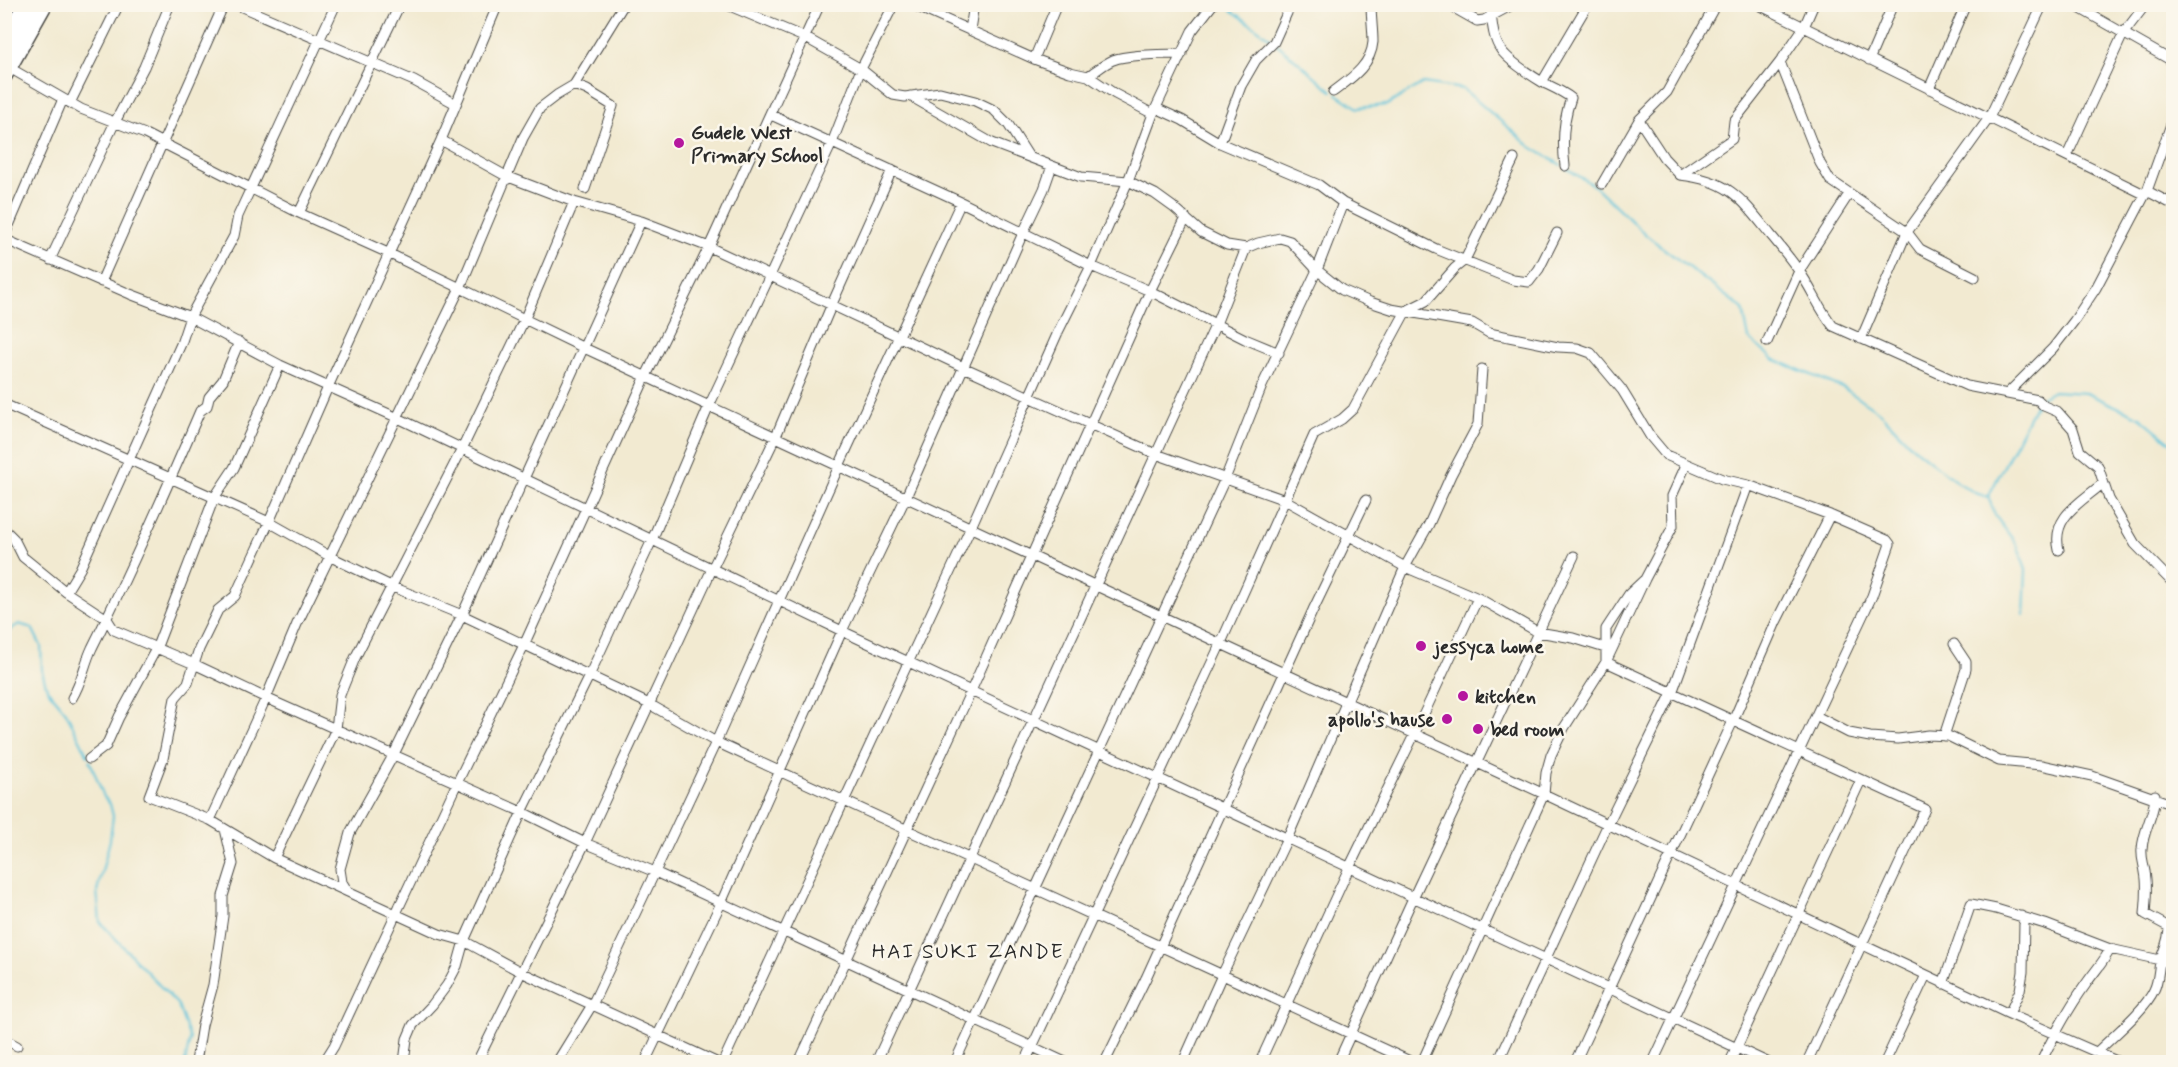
<svg xmlns="http://www.w3.org/2000/svg" width="2178" height="1067" viewBox="0 0 2178 1067" font-family="Mynerve,sans-serif">
<rect width="100%" height="100%" fill="#fbf7ec"/>
<filter id="ink" filterUnits="userSpaceOnUse"><feTurbulence type="fractalNoise" baseFrequency=".0167" numOctaves="2"/><feDisplacementMap in="SourceGraphic" scale="12" xChannelSelector="R" yChannelSelector="G"/><feConvolveMatrix kernelMatrix="1 2 1 2 8 2 1 2 1" color-interpolation-filters="sRGB"/></filter>
<filter id="wash" filterUnits="userSpaceOnUse"><feTurbulence type="fractalNoise" baseFrequency=".008" numOctaves="4" result="noise"/><feDisplacementMap in="SourceGraphic" scale="24" xChannelSelector="R" yChannelSelector="G"/><feGaussianBlur stdDeviation="1.35" result="paint"/><feColorMatrix in="noise" values="0 0 0 0 0 0 0 0 0 0 0 0 0 0 0 0 0 1.4 0 .05"/><feComposite in="paint" operator="in"/></filter>
<g filter="url(#wash)">
<rect width="100%" height="100%" fill="#f2ead1"/>
<g fill="none" stroke-linecap="round" stroke-linejoin="round">
<path stroke="#5dc3db" stroke-width="2" d="M 1223,4 L 1273,40
M 1277,44 L 1332,91
M 1337,94 L 1358,108 L 1387,105 L 1423,83 L 1463,89 L 1531,147 L 1561,165
M 1566,168 L 1596,187 L 1646,235 L 1743,309 L 1749,339 L 1773,359 L 1845,389 L 1878,411 L 1914,448 L 1954,480 L 1975,493 L 1988,497 L 2037,402
M 2041,398 L 2053,391 L 2086,393 L 2140,417 L 2174,445
M 1988,497 L 1996,517 L 2017,545 L 2026,570 L 2024,615
M 4,638 L 11,629 L 19,624 L 32,628 L 41,646 L 42,671 L 47,689 L 66,712 L 88,756
M 90,761 L 104,797 L 110,804 L 113,816 L 110,840 L 97,891 L 100,922 L 178,1005 L 190,1039 L 185,1062"/>
</g>
</g>
<g filter="url(#ink)">
<g fill="none" stroke-linecap="round" stroke-linejoin="round">
<g stroke="#494844" stroke-width="11">
<path id="street" d="M 235,4 L 414,81 L 456,104
M 498,4 L 441,140 L 328,387 L 269,522 L 235,596 L 218,610 L 199,649 L 188,683 L 175,698 L 163,759 L 149,796 L 210,820 L 274,858 L 439,934 L 464,941 L 521,972 L 716,1062
M 725,4 L 806,38 L 861,69 L 893,95 L 905,97 L 940,92 L 975,101 L 994,110 L 1008,124 L 1029,157
M 911,4 L 1034,59 L 1070,72 L 1088,76 L 1115,94 L 1153,114
M 1447,4 L 1477,21 L 1484,20 L 1514,4
M 1490,4 C 1492,19 1492,38 1501,50 C 1510,62 1529,74 1542,82 C 1552,87 1562,91 1571,98 C 1563,120 1562,143 1565,166
M 1757,4 L 2144,194
M 2072,4 L 2174,62
M 970,30 L 974,4
M 1034,59 L 1057,4
M 1869,60 L 1893,4
M 1780,62 L 1820,163 L 1830,180 L 1907,232 L 1920,249 L 1975,277
M 8,67 L 81,109 L 145,134 L 299,213 L 388,253 L 582,347 L 1544,794 L 2009,1014 L 2119,1062
M 1088,76 C 1096,71 1104,64 1113,60 C 1129,54 1164,54 1182,54
M 1542,82 L 1588,4
M 574,85 L 587,90 L 613,106 L 585,189
M 1929,89 L 1966,4
M 1333,92 C 1350,79 1371,66 1373,42 C 1373,30 1371,17 1371,4
M 910,96 L 992,143 L 1081,177 L 1128,181 L 1155,194 L 1173,207 L 1201,232 L 1227,245 L 1246,248 L 1258,243 L 1280,238 L 1290,241 L 1317,270 L 1342,290 L 1370,302 L 1391,309 L 1472,323 L 1489,333 L 1558,347 L 1577,348 L 1591,353 L 1622,390 L 1650,436 L 1666,455 L 1722,479 L 1748,485 L 1830,515 L 1887,540 L 1890,544 L 1872,596 L 1653,1062
M 70,103 L 119,4
M 1156,108 L 1182,120 L 1220,143 L 1319,185 L 1343,203 L 1436,249 L 1513,280 L 1529,282 L 1539,269 L 1557,233
M 771,115 L 961,202 L 1091,266 L 1150,291 L 1245,339 L 1279,353
M 1639,120 L 1664,158 L 1680,175 C 1729,180 1741,198 1770,234 C 1780,246 1790,258 1799,271 C 1812,289 1819,309 1833,326 L 1967,386 L 2038,400 L 2044,406 L 2058,412 L 2073,429 L 2080,451 L 2098,466 L 2109,499 L 2135,544 L 2174,584
M 441,140 L 506,176 L 574,202 L 641,221 L 709,247 L 963,367 L 1156,454 L 1285,500 L 1405,567 L 1478,598 L 1414,735 L 1349,868 L 1260,1062
M 1220,143 L 1241,86 L 1256,60 L 1274,42 L 1291,4
M 2067,156 L 2123,34 L 2146,4
M 1680,175 L 1732,139 L 1734,121 L 1780,62 L 1804,27 L 1814,4
M 1602,184 L 1639,120 L 1667,92 L 1716,4
M 2147,191 L 2174,205
M 299,213 L 400,4
M 4,237 L 63,99
M 4,239 L 130,294 L 190,317 L 280,365 L 398,418 L 842,631 L 1767,1062
M 50,260 L 115,122 L 144,67 L 170,4
M 101,282 L 224,4
M 1861,339 L 1907,232 L 1989,118 L 2043,4
M 1767,342 L 1799,271 L 1849,194
M 2008,393 L 2053,348 L 2074,321 L 2096,288 L 2147,191 L 2174,116
M 4,404 L 269,522 L 331,557 L 393,587 L 462,615 L 649,704 L 716,742 L 1412,1062
M 4,529 L 14,539 L 23,557 L 66,592 L 107,619 L 114,630 L 194,664 L 266,698 L 522,812 L 585,843 L 655,872 L 1065,1062
M 2059,550 C 2051,517 2080,503 2102,484
M 1645,579 L 1629,594 L 1606,629 L 1606,662 L 1925,809 L 1807,1062
M 66,592 L 80,569 L 181,344 L 190,317 L 234,236 L 238,216 L 336,4
M 1478,598 L 1538,632 L 1573,638 L 1605,648
M 72,698 C 82,682 84,665 92,648 C 131,570 166,490 200,411 L 207,406 L 209,397 L 223,380 L 239,342
M 1816,716 L 1849,733 L 1870,737 L 1898,739 L 1929,735 L 1948,736 L 1999,761 L 2041,765 L 2092,776 L 2174,805
M 1944,736 L 1966,669 L 1966,662 L 1954,644
M 89,759 L 106,746 L 119,717 L 156,649 L 214,498 L 234,468 L 280,365
M 210,820 L 266,698 L 297,624 L 460,288 L 523,138 L 540,108 L 557,95 L 574,85 L 624,4
M 274,858 L 336,729 L 340,695 L 355,658 L 462,449 L 525,318 L 574,202
M 348,892 L 342,882 L 340,869 L 350,833 L 394,754 L 462,615 L 641,221
M 1943,984 L 1971,904 L 1996,909 L 2045,924 L 2110,949 L 2174,963
M 2009,1014 L 2020,990 L 2023,972 L 2024,922 L 2021,916
M 4,1039 L 17,1046
M 2097,1052 C 2113,1036 2145,1010 2154,990 C 2159,980 2158,969 2161,958 C 2165,947 2169,940 2169,927 L 2145,914 C 2146,901 2148,886 2145,872 C 2144,864 2141,858 2142,849 C 2143,830 2155,814 2155,795
M 196,1062 L 202,1025 L 213,985 L 223,916 L 223,896 L 233,864 L 225,829
M 324,1062 L 334,1046 L 457,783 L 524,645 L 646,376 L 709,247 L 820,4
M 404,1062 L 407,1039 L 413,1025 L 432,1005 L 447,985 L 457,966 L 464,941 L 522,812 L 589,676 L 652,540 L 709,406 L 832,143 L 861,69 L 894,4
M 477,1062 L 585,843 L 712,569 L 776,436 L 832,304 L 892,170
M 557,1062 L 592,1005 L 655,872 L 716,742 L 839,466 L 961,202
M 645,1062 L 721,903 L 842,631 L 906,497 L 1023,233 L 1044,189 L 1052,166
M 723,1062 L 971,527 L 1059,330 L 1091,266 L 1128,181 L 1153,114 L 1192,31 L 1213,4
M 799,1062 L 971,691 L 1150,291 L 1186,218
M 876,1062 L 1216,324 L 1246,248
M 955,1062 L 1225,479 L 1262,386 L 1317,270 L 1343,203
M 1025,1062 L 1220,645 L 1314,435 L 1342,419 L 1353,409 L 1406,311 L 1426,301 L 1455,268 L 1465,260 L 1514,159
M 1105,1062 L 1146,978 L 1313,610 L 1366,500
M 1183,1062 L 1222,975 L 1287,839 L 1405,567 L 1429,524 L 1451,475 L 1478,424 L 1482,369
M 1338,1062 L 1413,898 L 1574,556
M 1422,1062 L 1544,794 L 1546,773 L 1551,755 L 1564,728 L 1606,662 L 1645,579 L 1673,526 L 1672,496 L 1686,465
M 1498,1062 L 1607,826 L 1672,693 L 1748,485
M 1575,1062 L 1733,721 L 1776,622 L 1830,515
M 1730,1062 L 1861,780
M 1885,1062 L 1926,975
M 2041,1062 C 2054,1035 2068,1009 2086,984 C 2094,972 2104,962 2110,949"/>
</g>
<g stroke="#494844" stroke-width="19">
<path id="highway" d="M 4,45 L 26,4
M 4,75 L 44,4"/>
</g>
<use href="#street" stroke="#fff" stroke-width="9"/>
<use href="#highway" stroke="#fff" stroke-width="16"/>
</g>
</g>
<g fill="#b5179e" stroke="#fbf7ec" stroke-width="2">
<circle cx="679" cy="143" r="6"/>
<circle cx="1421" cy="646" r="6"/>
<circle cx="1463" cy="696" r="6"/>
<circle cx="1447" cy="719" r="6"/>
<circle cx="1478" cy="729" r="6"/>
</g>
<g text-anchor="middle" stroke-width="5" stroke-linejoin="round" paint-order="stroke">
<g font-size="20" font-weight="bold" fill="#2b2b2b" stroke="#fbf7ec" text-anchor="start">
<text x="691" y="139">Gudele West<tspan x="691" dy="23">Primary School</tspan></text>
<text x="1433" y="653">jessyca home</text>
<text x="1475" y="703">kitchen</text>
<text x="1435" y="726" text-anchor="end">apollo's hause</text>
<text x="1490" y="736">bed room</text>
</g>
<g font-size="21" letter-spacing="1.5" fill="#2b2b2b" stroke="#fbf7ec">
<text x="968" y="958">HAI SUKI ZANDE</text>
</g>
</g>
<rect width="2178" height="1067" fill="none" stroke="#fbf7ec" stroke-width="24"/>
</svg>
